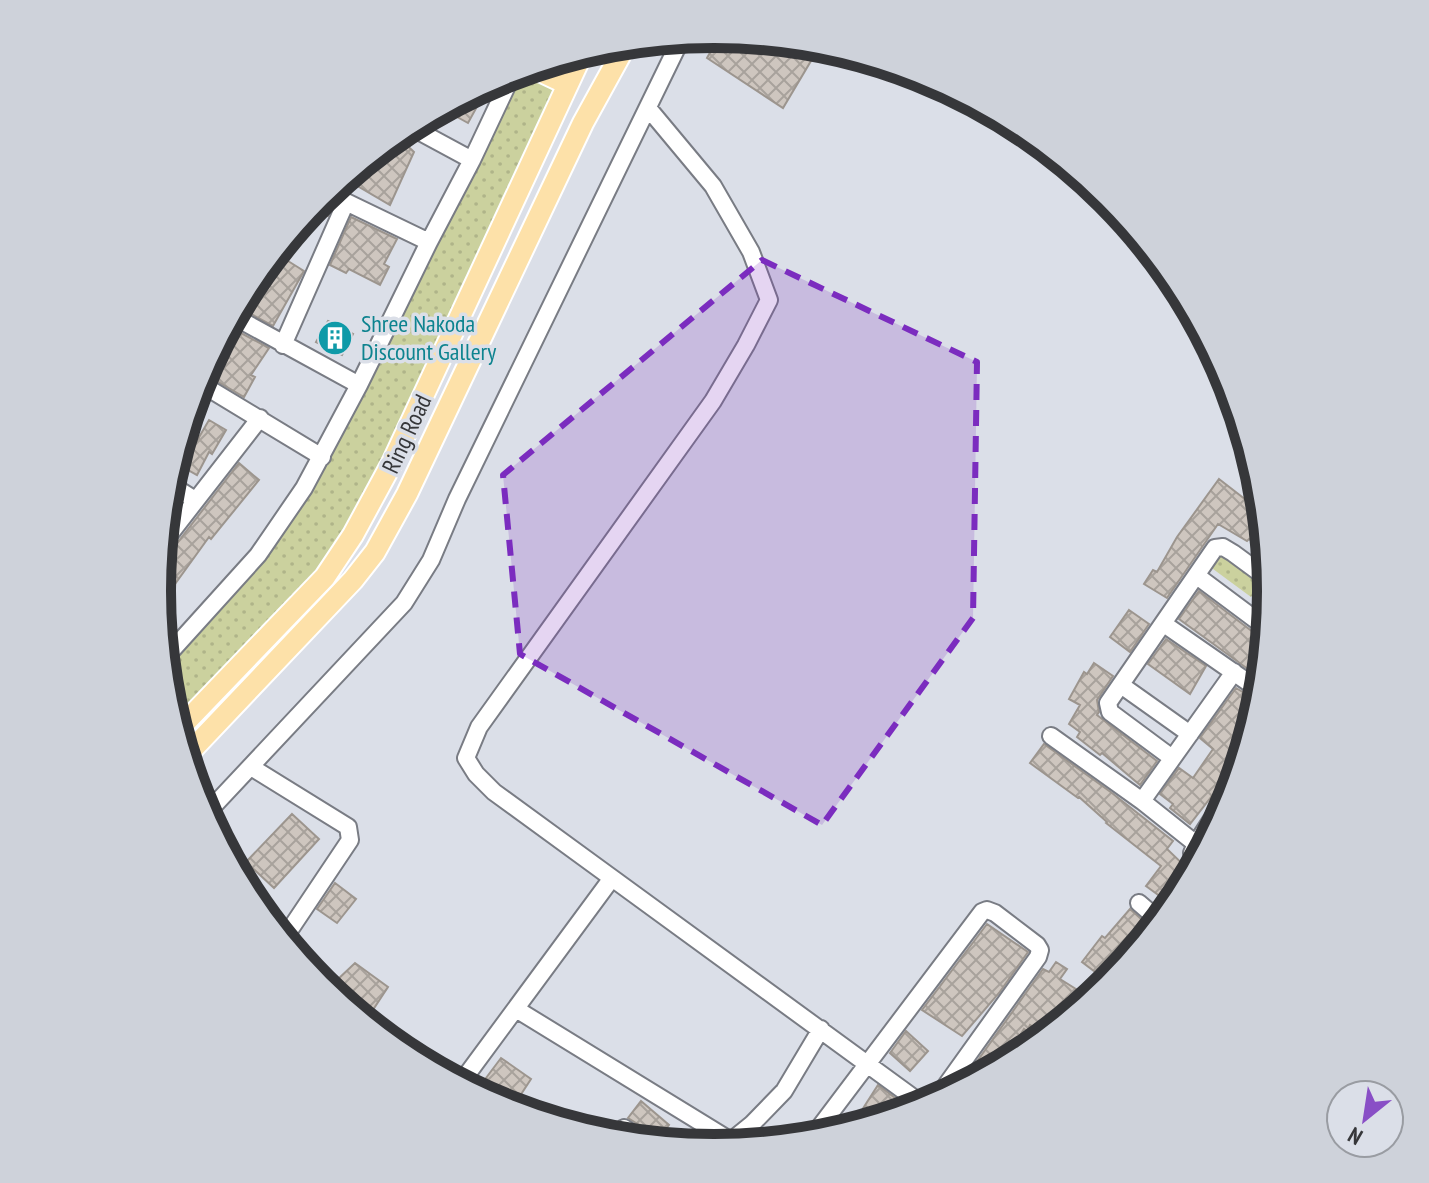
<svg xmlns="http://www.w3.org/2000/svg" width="1429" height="1183" viewBox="0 0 1429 1183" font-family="'PT Sans Narrow',sans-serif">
<defs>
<pattern id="park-dots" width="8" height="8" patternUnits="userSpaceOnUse" patternTransform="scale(2)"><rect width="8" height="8" fill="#cbd19e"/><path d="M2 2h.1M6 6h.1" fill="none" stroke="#afb489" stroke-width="1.8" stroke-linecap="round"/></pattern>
<pattern id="building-cross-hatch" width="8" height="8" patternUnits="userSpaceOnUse" patternTransform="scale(2)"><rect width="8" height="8" fill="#cec6bf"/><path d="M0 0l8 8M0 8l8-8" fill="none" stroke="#a8a29c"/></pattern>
</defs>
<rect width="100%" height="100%" fill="#dbdfe8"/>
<path fill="url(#park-dots)" d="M 562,58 L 579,58 L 325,577 L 178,733 L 168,700 L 164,659 L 314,488 L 519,71 Z
M 1221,550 L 1264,580 L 1251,597 L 1209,566 Z"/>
<path fill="url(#building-cross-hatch)" stroke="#9c958e" stroke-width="2" d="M 720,35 L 744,37 L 821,44 L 783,108 L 707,58 Z
M 465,96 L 479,103 L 468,123 L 441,108 Z
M 396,135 L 414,152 L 390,205 L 344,178 Z
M 321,197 L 332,206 L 328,216 L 313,207 Z
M 351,217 L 397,239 L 384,264 L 389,267 L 380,285 L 349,269 L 346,273 L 330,265 Z
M 280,256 L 304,271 L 273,326 L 251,314 L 255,308 L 242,298 L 251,281 L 265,264 L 272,269 Z
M 328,321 L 353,334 L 342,355 L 316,342 Z
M 228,326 L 269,348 L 251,375 L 255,377 L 244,397 L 210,377 L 213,373 L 205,368 Z
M 209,420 L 226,430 L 212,454 L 209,452 L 197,475 L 174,462 L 182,436 L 195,444 Z
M 239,463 L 259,480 L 211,539 L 209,537 L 170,591 L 168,589 L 158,602 L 157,591 L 161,555 L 171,551 Z
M 1219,479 L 1250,503 L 1251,500 L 1255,502 L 1262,490 L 1268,552 L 1249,539 L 1247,541 L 1218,524 L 1167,598 L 1144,584 L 1153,570 L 1157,572 L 1177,537 Z
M 1199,591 L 1261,638 L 1267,640 L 1263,680 L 1179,619 Z
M 1129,610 L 1149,624 L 1130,652 L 1110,637 Z
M 1166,639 L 1206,666 L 1190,694 L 1148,664 Z
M 1094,663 L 1113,676 L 1097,700 L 1099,712 L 1097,715 L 1157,761 L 1140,785 L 1102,753 L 1100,755 L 1077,737 L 1080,732 L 1069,724 L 1080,705 L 1069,699 L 1084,672 L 1087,674 Z
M 1236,688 L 1261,703 L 1248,745 L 1234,763 L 1236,765 L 1190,824 L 1170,808 L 1173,804 L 1160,794 L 1179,768 L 1193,778 L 1213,749 L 1200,738 Z
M 1044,744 L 1112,793 L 1173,841 L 1167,849 L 1193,874 L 1183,886 L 1179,883 L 1165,900 L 1146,886 L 1161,866 L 1106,823 L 1107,822 L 1079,797 L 1078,798 L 1030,763 Z
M 292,814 L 319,839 L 274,888 L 246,862 Z
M 335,883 L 356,899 L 337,923 L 317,909 Z
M 1130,909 L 1150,927 L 1148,929 L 1152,933 L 1111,982 L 1103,978 L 1082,962 L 1102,936 L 1105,938 Z
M 987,924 L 1028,952 L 999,993 L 962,1036 L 922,1010 Z
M 1056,962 L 1067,969 L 1060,979 L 1092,999 L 1048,1036 L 1030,1025 L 1027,1031 L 1024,1029 L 1001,1067 L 987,1075 L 973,1067 L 1043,969 L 1049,972 Z
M 355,963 L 388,987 L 365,1022 L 328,992 L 335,982 Z
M 906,1031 L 928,1051 L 910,1071 L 890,1053 Z
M 501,1058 L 531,1079 L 512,1108 L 480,1086 Z
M 878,1085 L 907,1107 L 902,1114 L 863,1126 L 855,1121 Z
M 641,1101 L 669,1125 L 656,1142 L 652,1133 L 628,1118 Z"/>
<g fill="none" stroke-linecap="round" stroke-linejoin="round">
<g stroke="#797c84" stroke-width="20">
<path id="minor" d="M 409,126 L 472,160
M 329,190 L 346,202 L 429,242
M 233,316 L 359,385
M 283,345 L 346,202
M 198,382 L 322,457
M 168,483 L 195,500
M 162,544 L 260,418
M 1197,576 L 1268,629
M 1164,624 L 1262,692
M 164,659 L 258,555 L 304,488 L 359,385 L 429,242 L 472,160 L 513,73
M 1121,685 L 1190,734
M 1051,736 L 1142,801 L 1196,844
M 1172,758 L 1110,712 L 1108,703 L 1215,548 L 1223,547 L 1233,553 L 1271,581
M 251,767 L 348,827 L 350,840 L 283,940
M 1142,801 L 1234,672
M 205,815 L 404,603 L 431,560 L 457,499 L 682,37
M 1198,864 L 1192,853 L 1196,844 L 1236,782
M 612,878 L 494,792 L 476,774 L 466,758 L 479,727 L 713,401 L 746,345 L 769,300 L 751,252 L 713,186 L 648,108
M 1139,903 L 1161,922
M 1102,989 L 1104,990
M 516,1009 L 731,1141 L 752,1124 L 784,1091 L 821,1029
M 460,1084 L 612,878 L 926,1107
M 624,1128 L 645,1142
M 810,1140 L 982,912 L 987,910 L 995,913 L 1037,945 L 1040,950 L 1038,957 L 932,1105"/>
</g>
<g stroke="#fff" stroke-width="24">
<path id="major" d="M 531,67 L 567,84
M 177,731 L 325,577 L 353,535 L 392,463 L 583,52
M 185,757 L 353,580 L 375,552 L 407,494 L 583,123 L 627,43"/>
</g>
<use href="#minor" stroke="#fff" stroke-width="16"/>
<use href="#major" stroke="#fde1a9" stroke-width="20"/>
</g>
<path fill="#7b2cbf" fill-opacity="0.2" stroke="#7b2cbf" stroke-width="6" stroke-dasharray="16 10" stroke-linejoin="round" d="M 762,260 L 977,362 L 973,618 L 822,825 L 520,654 L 503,475 Z"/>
<defs>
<g id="building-disc" transform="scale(1.8)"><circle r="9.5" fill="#0f9aa8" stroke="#dbdfe8"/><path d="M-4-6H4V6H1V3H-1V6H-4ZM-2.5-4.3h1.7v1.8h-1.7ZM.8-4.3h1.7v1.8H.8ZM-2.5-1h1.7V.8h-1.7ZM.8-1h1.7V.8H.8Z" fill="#fff"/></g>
</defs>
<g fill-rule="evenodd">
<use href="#building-disc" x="335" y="338"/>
</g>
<g text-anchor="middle" stroke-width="7" stroke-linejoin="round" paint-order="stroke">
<g font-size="24" fill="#0d838f" stroke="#dbdfe8" text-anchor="start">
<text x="361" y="332">Shree Nakoda<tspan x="361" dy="28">Discount Gallery</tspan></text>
</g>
<g font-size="24" fill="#36373a" stroke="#dbdfe8">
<text transform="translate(407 434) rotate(-65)" y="8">Ring Road</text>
</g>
</g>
<path d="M0 0H1429V1183H0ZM171 591a543 543 0 1 1 1086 0a543 543 0 1 1-1086 0Z" fill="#ced2da" fill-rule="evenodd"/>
<path fill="none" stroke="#36373a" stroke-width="10" d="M171 591a543 543 0 1 1 1086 0a543 543 0 1 1-1086 0Z"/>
<g transform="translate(1365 1119) rotate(210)"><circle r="38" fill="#dbdfe8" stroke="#999ca2" stroke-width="2"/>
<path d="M0-6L14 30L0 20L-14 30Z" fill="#894fc6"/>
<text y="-12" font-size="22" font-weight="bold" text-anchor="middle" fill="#36373a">N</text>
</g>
</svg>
